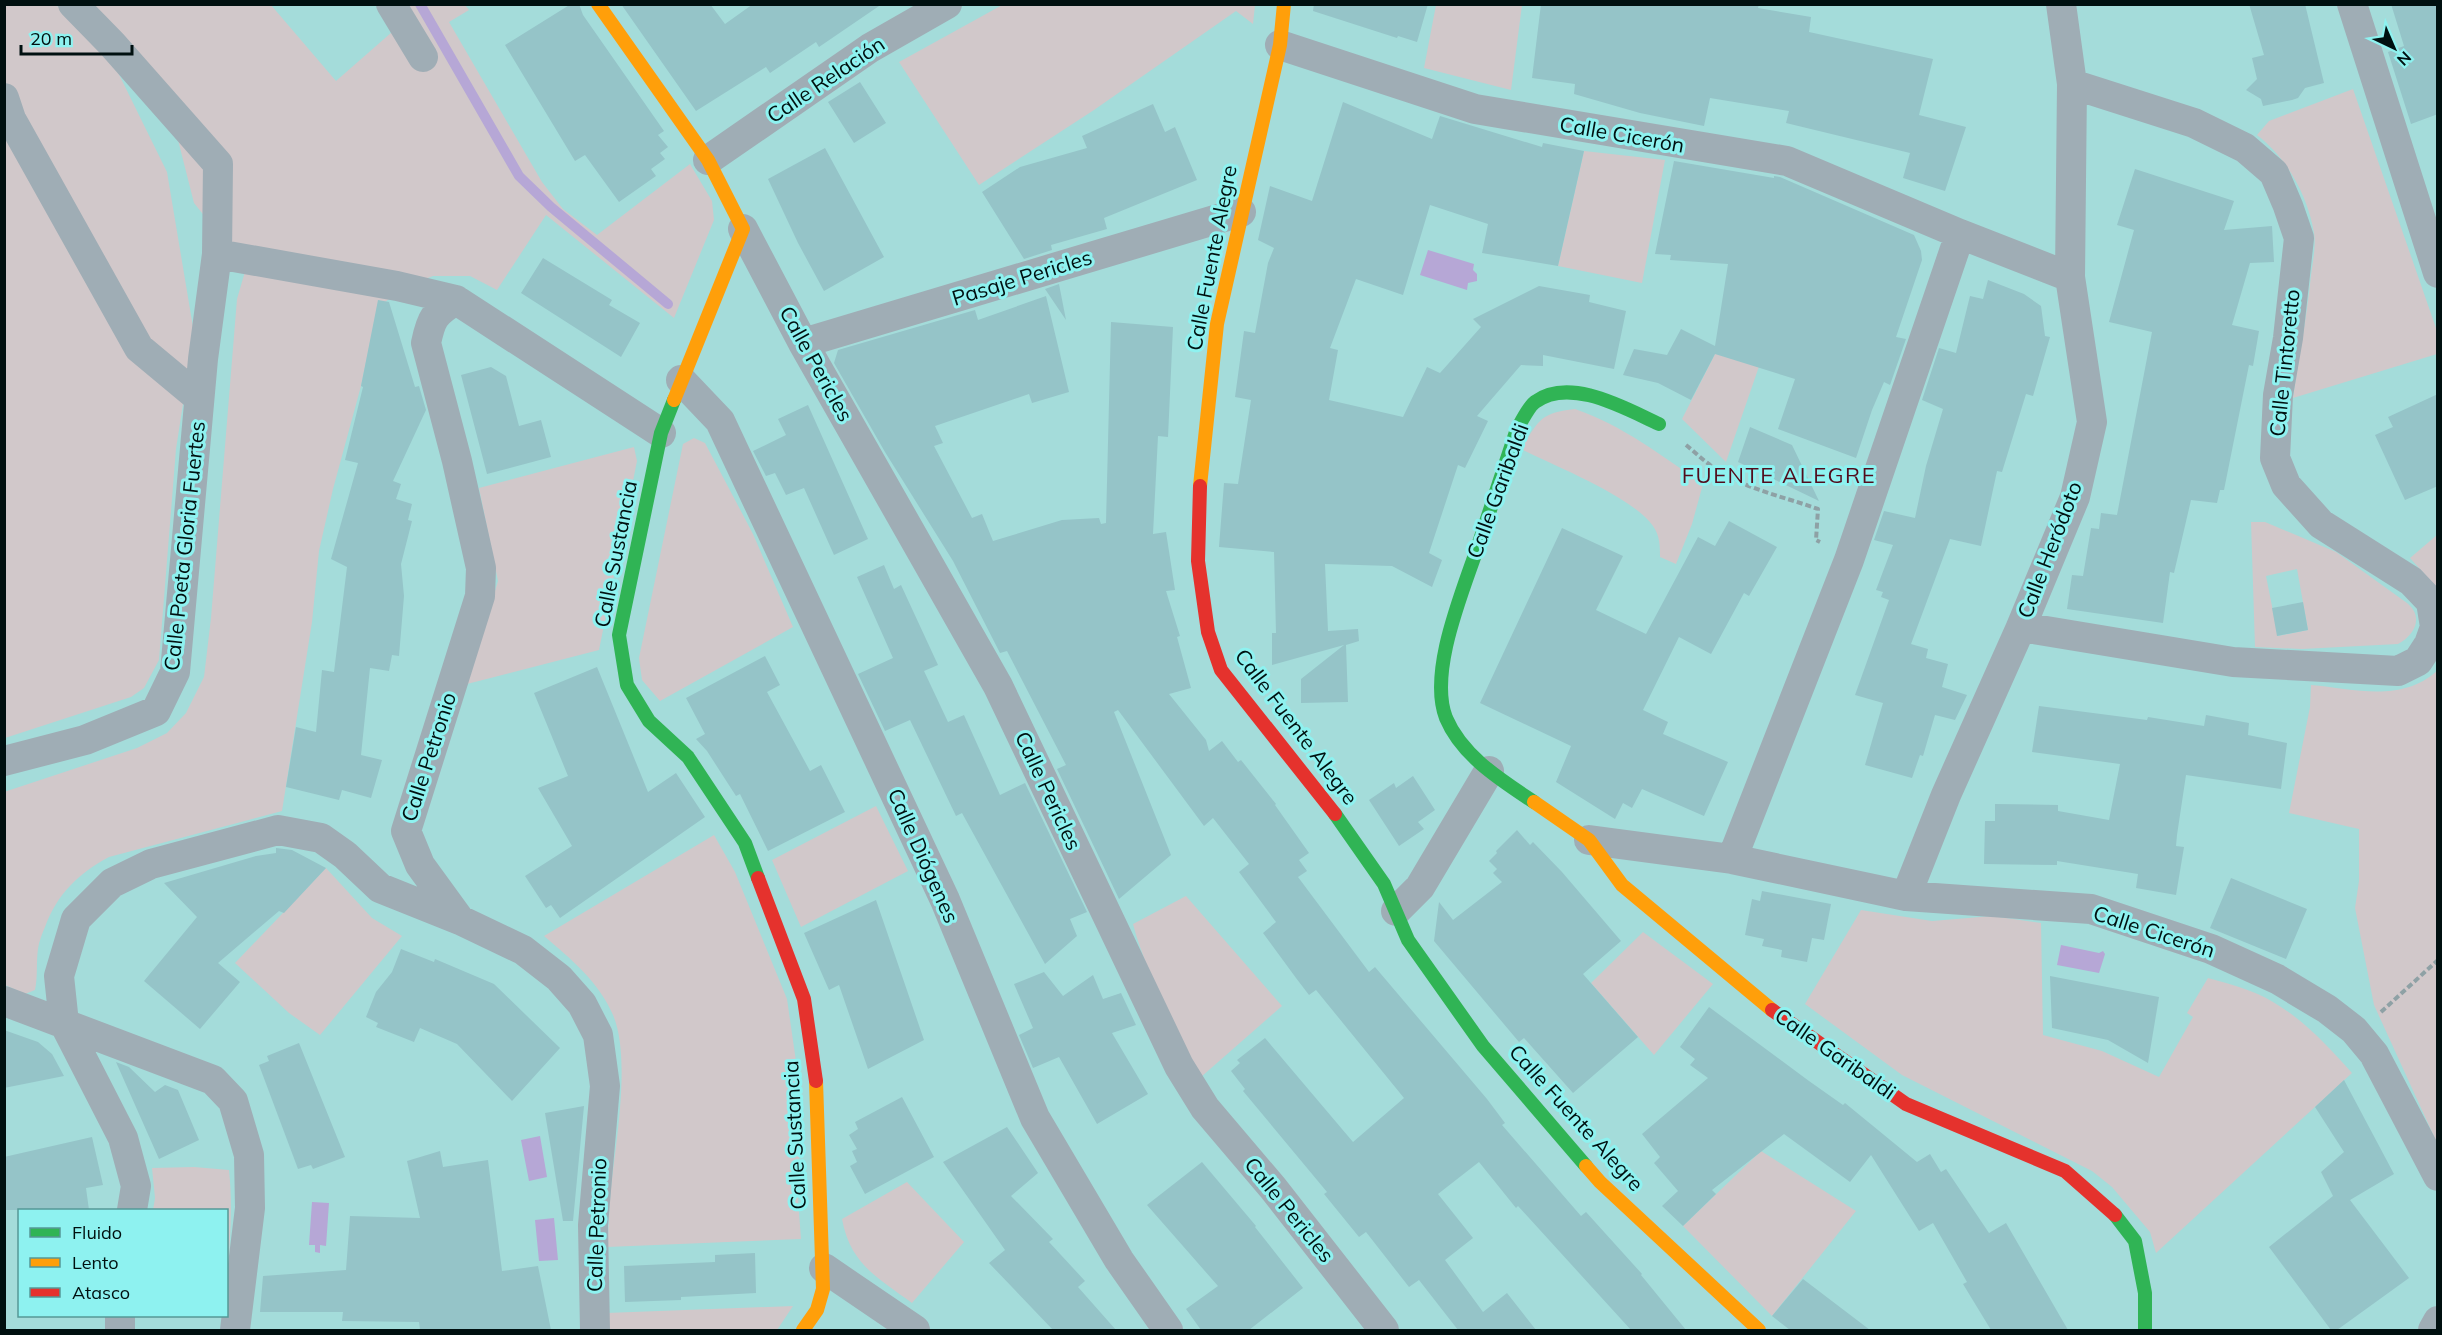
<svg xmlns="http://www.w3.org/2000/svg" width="2442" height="1335" viewBox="0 0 2442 1335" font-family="Mulish,sans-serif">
<rect width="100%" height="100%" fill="#a4dcda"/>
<path fill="#d1c8ca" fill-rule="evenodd" d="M 1004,4 L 1255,4 L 1255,5 L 1253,24 L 1236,11 L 1094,110 L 979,185 L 899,62 Z
M 5,5 L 56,5 L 106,48 L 167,172 L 194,333 L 176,449 L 159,660 L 144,688 L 131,697 L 5,738 Z
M 84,5 L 271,5 L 336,81 L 392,32 L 402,5 L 465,5 L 469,10 L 449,22 L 542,182 L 563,209 L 597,235 L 690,164 L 712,201 L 714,220 L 674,318 L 546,215 L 497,290 L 470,276 L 433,276 L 402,288 L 377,309 L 361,386 L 333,489 L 319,551 L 312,622 L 282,811 L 109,857 C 79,873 57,894 45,927 C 42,934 39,941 38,949 C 36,963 38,976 35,990 L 25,994 L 5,985 L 4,792 L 137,748 L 167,733 L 186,713 L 204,677 L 211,618 L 237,299 L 246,268 L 194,203 L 178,140 Z
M 1436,5 L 1522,5 L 1511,90 L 1424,68 Z
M 2353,89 L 2437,331 L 2437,354 L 2293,398 C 2299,357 2307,316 2311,275 C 2313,261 2316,246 2314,233 C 2308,196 2287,158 2257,135 L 2269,121 Z
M 1584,151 L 1665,160 L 1642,283 L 1558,266 Z
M 1774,323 L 1726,462 L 1682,419 L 1718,348 Z
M 1575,409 C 1622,425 1662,456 1703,484 L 1692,524 L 1676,564 L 1660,557 C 1660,546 1660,536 1653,526 C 1633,497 1555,466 1521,449 C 1539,420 1540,413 1575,409 Z
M 694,438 L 705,443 L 753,534 L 793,627 L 660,701 L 642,680 L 639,658 L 683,444 Z
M 634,447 L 637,461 L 599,650 L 467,684 L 498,581 L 479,488 Z
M 2251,522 L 2265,522 L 2336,552 L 2407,603 C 2424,617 2415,635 2398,644 L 2302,649 L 2255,647 ZM 2297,569 L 2308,630 L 2278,636 L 2266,576 Z
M 2437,535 L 2437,588 L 2410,558 Z
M 2437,671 L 2437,1143 L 2374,1005 L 2355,908 L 2359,881 L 2359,829 L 2289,813 L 2310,707 L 2311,685 C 2355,689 2401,703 2437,671 Z
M 876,806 L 908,871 L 801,927 L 772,860 Z
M 714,835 L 735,872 L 787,999 L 801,1096 L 798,1199 L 801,1239 L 607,1247 C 609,1227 609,1208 611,1188 C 616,1142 631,1057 613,1015 C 599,982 571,959 544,936 Z
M 326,868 L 372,918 L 402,936 L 320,1035 L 289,1013 L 235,963 Z
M 1186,896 L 1282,1006 L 1201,1077 C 1177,1030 1146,974 1133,924 Z
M 1861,910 L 1932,921 L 1992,916 L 2041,923 L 2043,1035 L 2102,1051 L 2159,1077 L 2193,1017 L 2187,1013 L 2208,978 C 2229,984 2254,990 2273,1002 C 2304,1020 2328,1046 2352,1073 L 2156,1253 L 2150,1232 L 2112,1187 L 2092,1171 L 1902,1075 L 1805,1004 Z
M 1643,932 L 1713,984 L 1654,1055 L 1591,983 Z
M 1761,1151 L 1856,1211 L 1772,1316 L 1683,1226 Z
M 194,1167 L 229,1170 C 233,1207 230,1242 227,1279 L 226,1210 L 153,1210 L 155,1198 L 152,1168 Z
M 907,1182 L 964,1242 L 912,1303 C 878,1278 850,1264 842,1219 Z
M 793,1306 L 777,1330 L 606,1330 L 606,1313 Z"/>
<path fill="#b6a7d6" d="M 1428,250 L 1474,264 L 1473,270 L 1477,274 L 1477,281 L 1468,283 L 1467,290 L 1420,275 Z
M 2061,945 L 2099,953 L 2103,951 L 2105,954 L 2099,973 L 2057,965 Z
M 540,1136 L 547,1177 L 529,1181 L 521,1140 Z
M 312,1202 L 329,1203 L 326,1246 L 320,1245 L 320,1253 L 315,1252 L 315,1245 L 309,1245 Z
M 554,1218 L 558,1260 L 539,1261 L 535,1220 Z"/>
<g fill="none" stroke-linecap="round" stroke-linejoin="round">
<path stroke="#b6a7d6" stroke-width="10" d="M 420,4 L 519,176 L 551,207 L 668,304"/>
</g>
<path fill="#95c4c8" d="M 571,4 L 579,4 L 583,15 L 664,131 L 658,135 L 668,147 L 660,153 L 665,159 L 651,169 L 656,176 L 619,202 L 585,155 L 575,161 L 505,45 Z
M 621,4 L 710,4 L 725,24 L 753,4 L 882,4 L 819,47 L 816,42 L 770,73 L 766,67 L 696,111 Z
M 1314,4 L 1428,4 L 1417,42 L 1398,36 L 1397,38 L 1313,11 Z
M 1541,4 L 1759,4 L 1758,8 L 1811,17 L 1809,32 L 1933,59 L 1919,115 L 1966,127 L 1945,191 L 1903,178 L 1910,153 L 1786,123 L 1789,111 L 1710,98 L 1704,126 L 1640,113 L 1574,94 L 1575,84 L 1532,78 Z
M 2249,4 L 2305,4 L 2324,83 L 2305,88 L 2298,98 L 2292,100 L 2263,106 L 2261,99 L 2246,90 L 2257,79 L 2252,58 L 2264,55 Z
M 2391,4 L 2438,4 L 2438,114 L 2411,124 L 2388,52 L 2404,46 Z
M 860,82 L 886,123 L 854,143 L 828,102 Z
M 1343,102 L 1432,139 L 1440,116 L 1542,147 L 1543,143 L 1584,151 L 1558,266 L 1482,253 L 1488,224 L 1430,205 L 1403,295 L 1356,279 L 1330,348 L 1338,350 L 1329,400 L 1403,417 L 1427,367 L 1440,373 L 1481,327 L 1473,319 L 1539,286 L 1590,295 L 1589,302 L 1626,311 L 1614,369 L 1543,355 L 1543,366 L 1521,365 L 1477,416 L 1488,421 L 1465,468 L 1458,465 L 1429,553 L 1442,560 L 1432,587 L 1392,566 L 1325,564 L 1328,631 L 1358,629 L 1359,641 L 1346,645 L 1348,702 L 1301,703 L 1301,679 L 1344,645 L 1272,665 L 1272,633 L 1276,633 L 1274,552 L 1219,547 L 1224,483 L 1238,484 L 1251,400 L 1235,397 L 1244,331 L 1255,333 L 1268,263 L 1274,248 L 1258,240 L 1270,186 L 1312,201 Z
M 1153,104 L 1165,132 L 1175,127 L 1197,180 L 1104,218 L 1107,229 L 1051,245 L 1052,250 L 1024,259 L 982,192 L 1020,167 L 1087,148 L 1082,136 Z
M 825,148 L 884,257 L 824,291 L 798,243 L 768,179 Z
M 1674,161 L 1774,178 L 1774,176 L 1780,177 L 1914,235 L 1921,251 L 1922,260 L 1896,337 L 1906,339 L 1890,385 L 1884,382 L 1872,410 L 1856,458 L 1778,429 L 1795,379 L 1715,354 L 1691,400 L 1658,383 L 1623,375 L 1634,349 L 1667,355 L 1681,329 L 1715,346 L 1728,264 L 1670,260 L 1671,255 L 1655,254 Z
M 2135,169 L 2234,201 L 2224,230 L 2272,226 L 2274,262 L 2250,263 L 2232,325 L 2259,331 L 2253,366 L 2249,365 L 2224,490 L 2220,490 L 2217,503 L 2191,500 L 2174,573 L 2170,572 L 2163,623 L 2067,609 L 2072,575 L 2083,576 L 2091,528 L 2099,529 L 2101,513 L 2117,515 L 2152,332 L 2109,322 L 2134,230 L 2117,225 Z
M 543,258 L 612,300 L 609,305 L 640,323 L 621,357 L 521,293 Z
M 1988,280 L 2024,294 L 2041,306 L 2045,336 L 2050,337 L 2033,396 L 2026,394 L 2002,472 L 1997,471 L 1981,546 L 1950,539 L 1911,644 L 1928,649 L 1926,658 L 1948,664 L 1942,687 L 1967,695 L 1955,720 L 1935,715 L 1923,756 L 1920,755 L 1912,778 L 1865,765 L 1883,703 L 1855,695 L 1889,600 L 1881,597 L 1883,592 L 1876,590 L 1893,545 L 1874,540 L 1884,511 L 1915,518 L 1926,466 L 1943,409 L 1922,400 L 1939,348 L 1956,353 L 1970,296 L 1983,299 Z
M 1059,284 L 1066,320 L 1045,289 Z
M 1046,296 L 1069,392 L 1032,403 L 1029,394 L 935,426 L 943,443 L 934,446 L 972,518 L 982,514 L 993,541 L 1062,520 L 1099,518 L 1101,524 L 1106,523 L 1111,322 L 1173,327 L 1168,437 L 1158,436 L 1153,534 L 1166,532 L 1175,590 L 1166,591 L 1180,636 L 1177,637 L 1191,688 L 1169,694 L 1206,740 L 1209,751 L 1222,741 L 1238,762 L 1241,760 L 1276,804 L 1275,805 L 1309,853 L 1299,860 L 1307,871 L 1298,877 L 1369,972 L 1375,967 L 1487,1099 L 1505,1123 L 1502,1125 L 1581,1216 L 1586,1212 L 1642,1274 L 1641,1275 L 1686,1330 L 1631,1330 L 1518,1206 L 1516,1208 L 1479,1162 L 1438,1194 L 1473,1238 L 1445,1260 L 1483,1312 L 1507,1293 L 1536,1330 L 1458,1330 L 1419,1280 L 1409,1287 L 1366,1232 L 1359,1237 L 1324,1194 L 1327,1192 L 1243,1091 L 1245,1089 L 1231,1071 L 1240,1063 L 1237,1060 L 1265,1038 L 1353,1142 L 1404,1098 L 1316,990 L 1309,995 L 1296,978 L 1263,933 L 1276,922 L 1239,872 L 1249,864 L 1213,818 L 1204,826 L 1118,710 L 1114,712 L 1171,855 L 1119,899 L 1057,769 L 1066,765 L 1007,651 L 1000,653 L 953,561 L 885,452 L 834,363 L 838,350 L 975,310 L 978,320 Z
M 378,300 L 389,302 L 415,387 L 419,386 L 426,410 L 393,481 L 401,484 L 396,499 L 412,504 L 408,520 L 412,521 L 401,564 L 404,596 L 399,656 L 392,655 L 389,671 L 370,668 L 361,755 L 382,760 L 371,798 L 342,790 L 339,800 L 286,787 L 296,727 L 316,732 L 322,670 L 334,672 L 347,567 L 331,559 L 358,463 L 345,460 L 363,387 L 361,386 Z
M 491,367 L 506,376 L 519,426 L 541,420 L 551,457 L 487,474 L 461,375 Z
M 2438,394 L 2438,486 L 2405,500 L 2375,435 L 2393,427 L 2388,417 Z
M 808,405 L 868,539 L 834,555 L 804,488 L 786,495 L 775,473 L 766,476 L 753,451 L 786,435 L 778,419 Z
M 1750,427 L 1792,445 L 1819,501 L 1738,462 Z
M 1729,521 L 1777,547 L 1749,596 L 1744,593 L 1711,654 L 1679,637 L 1643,710 L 1668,722 L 1663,734 L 1728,762 L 1704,816 L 1642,789 L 1632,808 L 1623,803 L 1615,819 L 1556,782 L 1571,746 L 1480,703 L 1562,528 L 1623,556 L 1596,610 L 1646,634 L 1698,537 L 1715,546 Z
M 884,565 L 894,589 L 901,585 L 938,665 L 924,671 L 948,722 L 964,715 L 1000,795 L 1025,783 L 1087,912 L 1070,919 L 1077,936 L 1045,964 L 962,813 L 956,816 L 910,720 L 885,731 L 858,674 L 893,658 L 857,577 Z
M 2303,602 L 2308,630 L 2277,636 L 2272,608 Z
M 765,656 L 780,685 L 767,692 L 810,771 L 821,765 L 845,812 L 768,851 L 740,794 L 736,796 L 707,751 L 696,739 L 705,734 L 686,698 Z
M 597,667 L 648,792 L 676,773 L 705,817 L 560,918 L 551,905 L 546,908 L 525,876 L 572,846 L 538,788 L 568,776 L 534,693 Z
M 2039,706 L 2147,720 L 2148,717 L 2204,726 L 2206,715 L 2249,723 L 2248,735 L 2287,743 L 2281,789 L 2186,775 L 2177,835 L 2176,846 L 2184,847 L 2176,895 L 2136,888 L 2138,874 L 2057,861 L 2057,865 L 1984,864 L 1985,821 L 1995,821 L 1995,804 L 2058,805 L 2058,811 L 2109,820 L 2120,764 L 2032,752 Z
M 1413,776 L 1435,810 L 1418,822 L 1424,829 L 1399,846 L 1369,800 L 1394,783 L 1396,788 Z
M 1517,830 L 1530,845 L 1533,842 L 1562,872 L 1621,941 L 1583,974 L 1638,1037 L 1573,1093 L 1524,1038 L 1519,1042 L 1434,941 L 1439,902 L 1453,920 L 1502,882 L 1493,873 L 1497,869 L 1489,861 L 1497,853 L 1496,851 Z
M 276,848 L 292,850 L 326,868 L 284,913 L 279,911 L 218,963 L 240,982 L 200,1029 L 144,981 L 197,917 L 164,883 L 256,856 L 276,853 Z
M 2231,878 L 2307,909 L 2286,959 L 2210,928 Z
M 1762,891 L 1831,904 L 1824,940 L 1812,938 L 1807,962 L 1781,957 L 1782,950 L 1762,946 L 1764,939 L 1745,935 L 1752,899 L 1760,901 Z
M 876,900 L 924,1040 L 868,1069 L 839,985 L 829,990 L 804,933 Z
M 401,949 L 434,962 L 435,959 L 494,984 L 560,1048 L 512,1101 L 457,1044 L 420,1028 L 414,1042 L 376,1027 L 378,1023 L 366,1017 L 376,992 L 392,972 Z
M 1044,972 L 1063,996 L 1093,975 L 1103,999 L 1121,993 L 1136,1025 L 1112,1033 L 1148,1094 L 1097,1124 L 1059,1057 L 1033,1068 L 1019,1035 L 1033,1028 L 1014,984 Z
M 2050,976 L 2159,997 L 2148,1063 L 2108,1040 L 2052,1028 Z
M 1709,1007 L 1809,1081 L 1843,1105 L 1845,1103 L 1917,1162 L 1930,1154 L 1941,1172 L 1946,1169 L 1989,1233 L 2006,1223 L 2068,1330 L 1991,1330 L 1963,1284 L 1967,1282 L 1933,1223 L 1919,1231 L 1871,1155 L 1850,1182 L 1784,1134 L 1712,1190 L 1716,1194 L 1683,1226 L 1662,1206 L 1678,1191 L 1654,1163 L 1660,1157 L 1642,1134 L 1708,1078 L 1690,1065 L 1695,1059 L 1680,1047 Z
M 4,1030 L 38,1042 L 52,1054 L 64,1076 L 4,1088 Z
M 299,1043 L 345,1157 L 313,1169 L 311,1165 L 298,1169 L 259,1065 L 269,1061 L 267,1056 Z
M 116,1062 L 129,1067 L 155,1092 L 165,1085 L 178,1090 L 199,1140 L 159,1159 Z
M 2344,1080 L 2394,1174 L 2350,1200 L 2409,1278 L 2337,1330 L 2331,1330 L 2269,1247 L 2333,1196 L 2321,1172 L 2344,1152 L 2315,1107 Z
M 902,1097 L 934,1157 L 865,1194 L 850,1166 L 857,1162 L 852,1151 L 857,1149 L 849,1135 L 858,1129 L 855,1122 Z
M 584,1106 L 573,1221 L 563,1221 L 545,1113 Z
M 1007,1127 L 1038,1173 L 1011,1196 L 1053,1239 L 1049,1242 L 1085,1281 L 1078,1287 L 1116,1330 L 1053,1330 L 989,1263 L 1005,1250 L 943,1162 Z
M 92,1137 L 103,1185 L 86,1188 L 89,1210 L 4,1210 L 4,1157 Z
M 440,1151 L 443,1167 L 488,1160 L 502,1271 L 538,1266 L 551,1330 L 420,1330 L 419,1322 L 342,1321 L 343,1312 L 260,1312 L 263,1276 L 346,1270 L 350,1216 L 420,1218 L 407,1161 Z
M 1202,1162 L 1256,1226 L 1255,1227 L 1303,1288 L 1249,1330 L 1201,1330 L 1186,1309 L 1218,1286 L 1147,1205 Z
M 755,1253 L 756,1293 L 681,1297 L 681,1300 L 625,1302 L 624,1266 L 715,1262 L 715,1255 Z
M 1803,1279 L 1870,1330 L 1790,1330 L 1772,1316 Z"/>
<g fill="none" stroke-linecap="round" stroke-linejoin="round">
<path stroke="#8ea1a5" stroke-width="4" stroke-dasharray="6 3" stroke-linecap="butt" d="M 1686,445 C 1697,454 1707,464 1719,471 C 1749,490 1785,497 1818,509 L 1816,540 L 1820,542
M 2438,897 L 2438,904
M 2381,1012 L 2438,960"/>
<path stroke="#9fadb5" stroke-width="30" d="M 391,4 L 423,57
M 2352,4 L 2438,273
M 1280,45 L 1475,109 L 1787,161 L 1960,234 L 2070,277
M 4,98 L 11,119 L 139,348 L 199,398
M 708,160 L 870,48 L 947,4
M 743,229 L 803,343 L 998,686 L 1179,1066 L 1205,1108 L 1273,1188 L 1384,1330
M 217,254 L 397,286 L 456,300 L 661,433
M 456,300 C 434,313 431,319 426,343 L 457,461 L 481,568 L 480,596 L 406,831 L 420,865 L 460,920 L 523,950 L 559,978 L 582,1004 L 598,1035 L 605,1086 L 593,1225 L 595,1330
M 803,343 L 1241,212
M 681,380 L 720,421 L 945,900 L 1035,1118 L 1119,1260 L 1168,1330
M 2021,627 L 2233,662 L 2398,671 L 2418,661 L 2429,644 L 2435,627 L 2431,602 L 2411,581 L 2321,524 L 2286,485 L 2275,458 L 2278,395 L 2288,338 L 2299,238 L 2288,206 L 2274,173 L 2245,148 L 2194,123 L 2072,84
M 4,761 L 85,740 L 156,711 L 175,672 L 203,359 L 217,254 L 218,164 L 112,44 L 73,4
M 1589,840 L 1732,859 L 1906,896 L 2091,909 L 2211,949 L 2277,979 L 2327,1009 L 2354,1030 L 2374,1054 L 2438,1176
M 1732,859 L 1849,560 L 1960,234
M 1906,896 L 1946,795 L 2021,627 L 2075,497 L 2092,422 L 2070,277 L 2072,84 L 2061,4
M 1396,911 L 1420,887 L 1489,771
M 4,1001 L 213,1080 L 233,1101 L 249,1155 L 250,1208 L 235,1330
M 132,1210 L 136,1186 L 123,1138 L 64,1023 L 59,976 L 76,919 L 112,883 L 151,864 L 278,830 L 321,838 L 345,855 L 380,888 L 460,920
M 824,1268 L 915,1330
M 120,1330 L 120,1316
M 2433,1330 L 2438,1321"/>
<path stroke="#30b455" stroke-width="14" d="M 674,400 L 661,433 L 619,635 L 627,685 L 649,721 L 688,757 L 745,843 L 758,878
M 1534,802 C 1501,780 1462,756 1446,718 C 1428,672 1463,591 1478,546 C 1491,507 1504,468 1517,429 C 1522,421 1528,407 1535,402 C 1570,376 1626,409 1659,424
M 1335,814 L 1384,884 L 1408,940 L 1483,1046 L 1586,1166
M 2115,1215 L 2135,1241 L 2145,1293 L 2145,1330"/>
<path stroke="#ff9f0a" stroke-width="14" d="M 598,4 L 708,160 L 743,229 L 674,400
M 1200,486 L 1217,324 L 1280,45 L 1284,4
M 1534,802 L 1589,840 L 1622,885 L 1772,1010
M 1586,1166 L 1600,1182 L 1759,1330
M 803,1330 L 817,1310 L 823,1289 L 816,1081"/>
<path stroke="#e5322d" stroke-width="14" d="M 1200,486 L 1198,561 L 1208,632 L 1221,670 L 1335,814
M 758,878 L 804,999 L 816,1081
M 1772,1010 L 1906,1104 L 2065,1171 L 2115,1215"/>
</g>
<g text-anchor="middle" stroke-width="6" stroke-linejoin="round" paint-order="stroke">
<g font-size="21" fill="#001010" stroke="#8ef2f0">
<text transform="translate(826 80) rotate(-34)" y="7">Calle Relación</text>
<text transform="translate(1622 135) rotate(10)" y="7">Calle Cicerón</text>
<text transform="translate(1212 258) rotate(-79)" y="7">Calle Fuente Alegre</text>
<text transform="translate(1022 278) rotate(-17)" y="7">Pasaje Pericles</text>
<text transform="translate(2285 363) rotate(-84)" y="7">Calle Tintoretto</text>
<text transform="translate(816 364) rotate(61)" y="7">Calle Pericles</text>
<text transform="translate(1498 491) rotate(-70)" y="7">Calle Garibaldi</text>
<text transform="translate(185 546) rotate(-84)" y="7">Calle Poeta Gloria Fuertes</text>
<text transform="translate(2050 550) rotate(-69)" y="7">Calle Heródoto</text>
<text transform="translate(616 554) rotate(-79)" y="7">Calle Sustancia</text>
<text transform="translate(1296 727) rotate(53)" y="7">Calle Fuente Alegre</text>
<text transform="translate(429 757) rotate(-72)" y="7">Calle Petronio</text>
<text transform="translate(1048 791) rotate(65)" y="7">Calle Pericles</text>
<text transform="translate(923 856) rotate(66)" y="7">Calle Diógenes</text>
<text transform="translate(2154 932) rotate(18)" y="7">Calle Cicerón</text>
<text transform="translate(1835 1054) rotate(35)" y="7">Calle Garibaldi</text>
<text transform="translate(1576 1118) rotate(48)" y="7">Calle Fuente Alegre</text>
<text transform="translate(795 1135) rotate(-93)" y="7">Calle Sustancia</text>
<text transform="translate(1289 1210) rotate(51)" y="7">Calle Pericles</text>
<text transform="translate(597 1225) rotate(-88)" y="7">Calle Petronio</text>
</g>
<g font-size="22" letter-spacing="1.5" fill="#520c1c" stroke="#8ef2f0">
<text x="1779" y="483">FUENTE ALEGRE</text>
</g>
</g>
<rect width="2442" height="1335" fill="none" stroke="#001010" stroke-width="12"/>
<rect x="18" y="1209" width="210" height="108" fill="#8ef2f0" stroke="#559896" stroke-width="1.5"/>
<rect x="30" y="1228" width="30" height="9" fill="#30b455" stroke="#559896" stroke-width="1.5"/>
<text x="72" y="1239" font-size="18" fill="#001010">Fluido</text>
<rect x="30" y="1258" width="30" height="9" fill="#ff9f0a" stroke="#559896" stroke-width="1.5"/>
<text x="72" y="1269" font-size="18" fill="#001010">Lento</text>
<rect x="30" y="1288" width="30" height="9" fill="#e5322d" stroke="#559896" stroke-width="1.5"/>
<text x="72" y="1299" font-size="18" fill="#001010">Atasco</text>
<g transform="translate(2394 48) rotate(136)" stroke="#8ef2f0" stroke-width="4.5" paint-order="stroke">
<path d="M0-4.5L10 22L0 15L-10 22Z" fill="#001010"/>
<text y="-9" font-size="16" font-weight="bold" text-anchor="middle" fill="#001010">N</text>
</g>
<path d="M21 45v9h111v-9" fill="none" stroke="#001010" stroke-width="3"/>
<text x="30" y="45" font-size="18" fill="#001010" stroke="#8ef2f0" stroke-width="4.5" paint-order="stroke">20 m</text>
</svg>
